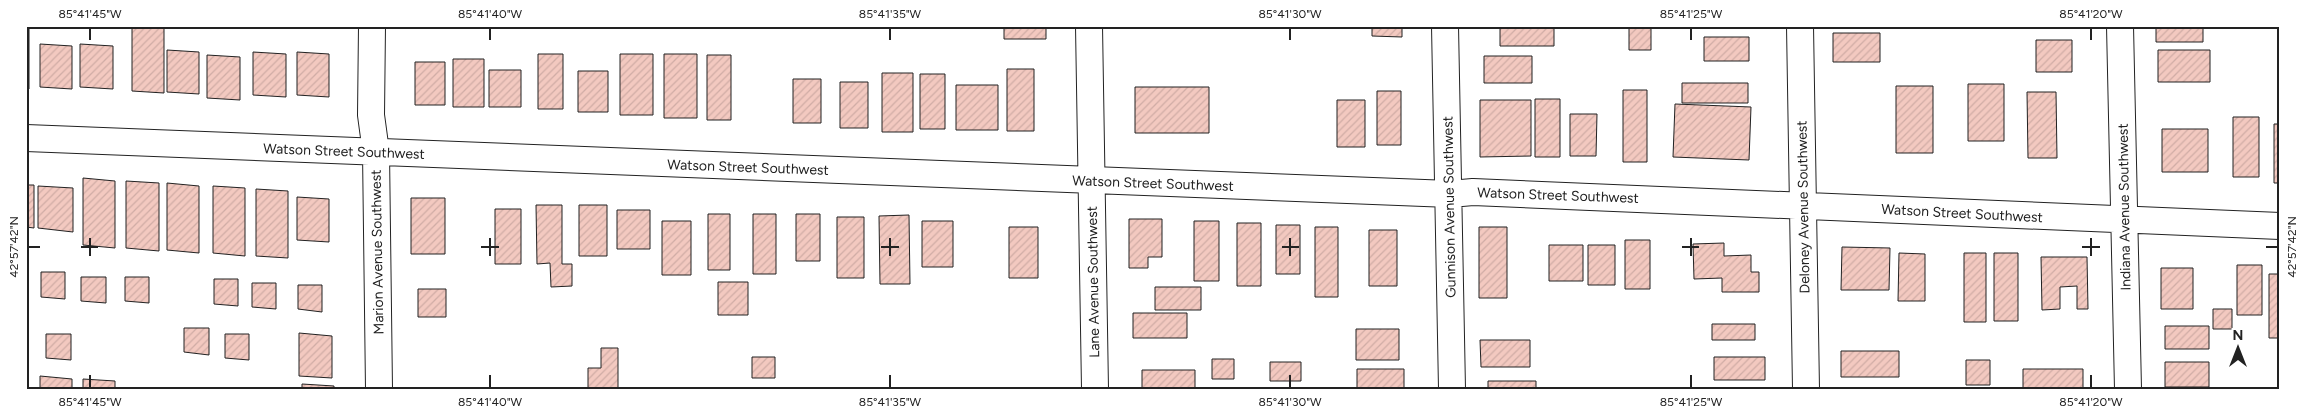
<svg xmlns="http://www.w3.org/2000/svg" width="2306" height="415" viewBox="0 0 2306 415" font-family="Figtree,sans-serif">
<defs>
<pattern id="building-hatch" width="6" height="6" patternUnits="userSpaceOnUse" patternTransform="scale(1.25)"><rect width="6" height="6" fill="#f3c9c0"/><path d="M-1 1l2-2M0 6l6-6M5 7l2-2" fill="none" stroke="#d0aca5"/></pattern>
</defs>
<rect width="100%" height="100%" fill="#fff"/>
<path fill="url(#building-hatch)" stroke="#222" d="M 26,26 L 29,26 L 29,89 L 26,89 Z
M 132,26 L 164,26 L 164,93 L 132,91 Z
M 1004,26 L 1046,26 L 1046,39 L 1004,39 Z
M 1372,26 L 1402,26 L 1402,37 L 1372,36 Z
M 1500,26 L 1554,26 L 1554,46 L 1500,46 Z
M 2156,26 L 2203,26 L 2203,42 L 2156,42 Z
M 1629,27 L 1651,27 L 1651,50 L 1629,50 Z
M 1833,33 L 1880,33 L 1880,62 L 1833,62 Z
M 1704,37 L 1749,37 L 1749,61 L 1704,61 Z
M 2036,40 L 2072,40 L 2072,72 L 2036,72 Z
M 40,44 L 72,46 L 72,89 L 40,87 Z
M 80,44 L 113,46 L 113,89 L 80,87 Z
M 167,50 L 199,52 L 199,94 L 167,92 Z
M 2158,50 L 2210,50 L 2210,82 L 2158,82 Z
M 253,52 L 286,54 L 286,97 L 253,95 Z
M 297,52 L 329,54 L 329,97 L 297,95 Z
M 538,54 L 563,54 L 563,109 L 538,109 Z
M 620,54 L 653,54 L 653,115 L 620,115 Z
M 664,54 L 697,54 L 697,118 L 664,118 Z
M 207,55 L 240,57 L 240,100 L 207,98 Z
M 707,55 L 731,55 L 731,120 L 707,120 Z
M 1484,56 L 1532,56 L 1532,83 L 1484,83 Z
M 453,59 L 484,59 L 484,107 L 453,107 Z
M 415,62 L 445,62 L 445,105 L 415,105 Z
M 1007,69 L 1034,69 L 1034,131 L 1007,131 Z
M 489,70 L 521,70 L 521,107 L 489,107 Z
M 578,71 L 608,71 L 608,112 L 578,112 Z
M 882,73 L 913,73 L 913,132 L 882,132 Z
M 920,74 L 945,74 L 945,129 L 920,129 Z
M 793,79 L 821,79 L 821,123 L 793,123 Z
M 840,82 L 868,82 L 868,128 L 840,128 Z
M 1682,83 L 1748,83 L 1748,103 L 1682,103 Z
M 1968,84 L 2004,84 L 2004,141 L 1968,141 Z
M 956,85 L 998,85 L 998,130 L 956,130 Z
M 1896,86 L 1933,86 L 1933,153 L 1896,153 Z
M 1135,87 L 1209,87 L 1209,133 L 1135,133 Z
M 1623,90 L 1647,90 L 1647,162 L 1623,162 Z
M 1377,91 L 1401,91 L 1401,145 L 1377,145 Z
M 2027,92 L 2056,92 L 2057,158 L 2028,158 Z
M 1535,99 L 1560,99 L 1560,157 L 1535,157 Z
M 1337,100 L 1365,100 L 1365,147 L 1337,147 Z
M 1480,100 L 1531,100 L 1531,156 L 1480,157 Z
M 1675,104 L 1751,107 L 1749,160 L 1673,157 Z
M 1570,114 L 1597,114 L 1596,156 L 1570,156 Z
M 2233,117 L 2259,117 L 2259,177 L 2233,177 Z
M 2274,124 L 2280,124 L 2280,183 L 2274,183 Z
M 2162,129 L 2208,129 L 2208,172 L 2162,172 Z
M 83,178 L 115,181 L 115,248 L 83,245 Z
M 126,181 L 159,183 L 159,251 L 126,248 Z
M 167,183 L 199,186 L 199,253 L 167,250 Z
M 26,185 L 34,185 L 34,228 L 26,227 Z
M 38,186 L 73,188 L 73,232 L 38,228 Z
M 213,186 L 245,188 L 245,256 L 213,253 Z
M 256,189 L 288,191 L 288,258 L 256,256 Z
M 297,197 L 329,199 L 329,242 L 297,240 Z
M 411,198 L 445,198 L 445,254 L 411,254 Z
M 536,205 L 562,205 L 562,264 L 572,264 L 572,286 L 551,287 L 550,263 L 537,264 Z
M 579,205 L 607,205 L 607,256 L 579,256 Z
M 495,209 L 521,209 L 521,264 L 495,264 Z
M 617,210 L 650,210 L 650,249 L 617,249 Z
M 708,214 L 730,214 L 730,270 L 708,270 Z
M 753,214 L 776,214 L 776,274 L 753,274 Z
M 796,214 L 820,214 L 820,261 L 796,261 Z
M 909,215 L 910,284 L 880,284 L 879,216 Z
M 837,217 L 864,217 L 864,278 L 837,278 Z
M 1129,219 L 1162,219 L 1162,257 L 1148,257 L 1148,268 L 1129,268 Z
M 662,221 L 691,221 L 691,275 L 662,275 Z
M 922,221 L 953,221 L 953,267 L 922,267 Z
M 1194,221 L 1219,221 L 1219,281 L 1194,281 Z
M 1237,223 L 1261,223 L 1261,286 L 1237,286 Z
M 1276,225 L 1300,225 L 1300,274 L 1276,274 Z
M 1009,227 L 1038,227 L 1038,278 L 1009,278 Z
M 1315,227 L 1338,227 L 1338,297 L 1315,297 Z
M 1479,227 L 1507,227 L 1507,298 L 1479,298 Z
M 1369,230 L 1397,230 L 1397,286 L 1369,286 Z
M 1625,240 L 1650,240 L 1650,289 L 1625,289 Z
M 1724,243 L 1724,256 L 1751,255 L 1751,272 L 1759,272 L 1759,292 L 1722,292 L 1722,278 L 1694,279 L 1693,244 Z
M 1549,245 L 1583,245 L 1583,281 L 1549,281 Z
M 1588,245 L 1615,245 L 1615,285 L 1588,285 Z
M 1842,247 L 1890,248 L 1889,290 L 1841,290 Z
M 1899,253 L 1925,254 L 1925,301 L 1898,301 Z
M 1964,253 L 1986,253 L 1986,322 L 1964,322 Z
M 1994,253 L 2018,253 L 2018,321 L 1994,321 Z
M 2041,257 L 2087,257 L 2088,309 L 2077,309 L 2077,286 L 2060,287 L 2060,309 L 2042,310 Z
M 2237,265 L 2262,265 L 2262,315 L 2237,315 Z
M 2161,268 L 2193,268 L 2193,309 L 2161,309 Z
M 41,272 L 65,272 L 65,299 L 41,297 Z
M 2269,274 L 2280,274 L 2280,338 L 2269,338 Z
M 81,277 L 106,277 L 106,303 L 81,301 Z
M 125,277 L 149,277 L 149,303 L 125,301 Z
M 214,279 L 238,279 L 238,306 L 214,304 Z
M 718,282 L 748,282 L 748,315 L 718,315 Z
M 252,283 L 276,283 L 276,309 L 252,307 Z
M 298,285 L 322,285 L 322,312 L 298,309 Z
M 1155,287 L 1201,287 L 1201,310 L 1155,310 Z
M 418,289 L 446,289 L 446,317 L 418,317 Z
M 2213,309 L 2232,309 L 2232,329 L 2213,329 Z
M 1133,313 L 1187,313 L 1187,338 L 1133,338 Z
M 1712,324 L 1755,324 L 1755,340 L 1712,340 Z
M 2165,326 L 2209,326 L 2209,349 L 2165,349 Z
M 184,328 L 209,328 L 209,355 L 184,352 Z
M 1356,329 L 1399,329 L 1399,360 L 1356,360 Z
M 299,333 L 332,336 L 332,378 L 299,376 Z
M 46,334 L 71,334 L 71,360 L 46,358 Z
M 225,334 L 249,334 L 249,360 L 225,358 Z
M 1480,340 L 1530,340 L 1530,367 L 1481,367 Z
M 601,348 L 618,348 L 618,389 L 588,389 L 588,368 L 601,368 Z
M 1841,351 L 1899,351 L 1899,377 L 1841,377 Z
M 752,357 L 775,357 L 775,378 L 752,378 Z
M 1714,357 L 1765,357 L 1765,380 L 1714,380 Z
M 1212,359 L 1234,359 L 1234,379 L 1212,379 Z
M 1966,360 L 1990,360 L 1990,385 L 1966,385 Z
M 1270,362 L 1301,362 L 1301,381 L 1270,381 Z
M 2165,362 L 2209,362 L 2209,387 L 2165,387 Z
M 1357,369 L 1404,369 L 1404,389 L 1357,389 Z
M 2023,369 L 2083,369 L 2083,389 L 2023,389 Z
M 1142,370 L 1195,370 L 1195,389 L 1142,389 Z
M 40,376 L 72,379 L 72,389 L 40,389 Z
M 83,379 L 115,381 L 115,389 L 83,389 Z
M 1488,381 L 1536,381 L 1536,389 L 1488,389 Z
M 302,384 L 334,386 L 334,389 L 302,389 Z"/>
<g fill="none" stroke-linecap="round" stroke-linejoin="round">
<g stroke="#222" stroke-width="28">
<path id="minor" d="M 372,26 L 371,115 L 376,152 L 379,389
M 1089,26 L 1095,389
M 1445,26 L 1452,389
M 1800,26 L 1806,389
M 2120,26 L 2128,389
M 26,138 L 1450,194 L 1473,192 L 2280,226"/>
</g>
<use href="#minor" stroke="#fff" stroke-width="26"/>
</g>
<path fill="none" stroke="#222" stroke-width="2" d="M 90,28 L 90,40M 490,28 L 490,40M 890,28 L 890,40M 1290,28 L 1290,40M 1691,28 L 1691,40M 2091,28 L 2091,40M 90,238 L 90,256M 490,238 L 490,256M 890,238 L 890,256M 1290,238 L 1290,256M 1691,238 L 1691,256M 2091,238 L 2091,256M 28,247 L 40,247M 81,247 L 98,247M 481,247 L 499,247M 881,247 L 899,247M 1282,247 L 1299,247M 1682,247 L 1699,247M 2082,247 L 2100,247M 2266,247 L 2278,247M 90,375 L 90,388M 490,375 L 490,388M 890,375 L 890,388M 1290,375 L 1290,388M 1691,375 L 1691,388M 2091,375 L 2091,388"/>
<g text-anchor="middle" stroke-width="4" stroke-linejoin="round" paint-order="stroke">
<g font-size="14" fill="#222" stroke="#fff">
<text transform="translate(344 151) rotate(2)" y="5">Watson Street Southwest</text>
<text transform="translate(748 167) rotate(2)" y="5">Watson Street Southwest</text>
<text transform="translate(1153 183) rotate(2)" y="5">Watson Street Southwest</text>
<text transform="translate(1558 195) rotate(2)" y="5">Watson Street Southwest</text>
<text transform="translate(1449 207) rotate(-91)" y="5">Gunnison Avenue Southwest</text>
<text transform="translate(1803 207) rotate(-91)" y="5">Deloney Avenue Southwest</text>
<text transform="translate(2124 207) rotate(-91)" y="5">Indiana Avenue Southwest</text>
<text transform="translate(1962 213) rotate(3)" y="5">Watson Street Southwest</text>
<text transform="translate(377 252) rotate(-91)" y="5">Marion Avenue Southwest</text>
<text transform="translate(1093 282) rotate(-91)" y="5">Lane Avenue Southwest</text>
</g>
</g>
<rect width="2306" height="415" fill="none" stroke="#ffffff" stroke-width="55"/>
<g transform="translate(2238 348)" stroke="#ffffff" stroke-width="4" paint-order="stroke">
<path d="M0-4L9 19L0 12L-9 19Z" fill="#222222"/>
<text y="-8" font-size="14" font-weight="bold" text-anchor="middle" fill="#222222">N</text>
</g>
<rect x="28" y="28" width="2250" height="360" fill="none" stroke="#222" stroke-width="2"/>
<g font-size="12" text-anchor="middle" fill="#222">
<text x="90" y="18">85°41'45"W</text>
<text x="490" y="18">85°41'40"W</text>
<text x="890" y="18">85°41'35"W</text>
<text x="1290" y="18">85°41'30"W</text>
<text x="1691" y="18">85°41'25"W</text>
<text x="2091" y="18">85°41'20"W</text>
<text transform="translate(14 247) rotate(-90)" y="4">42°57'42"N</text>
<text transform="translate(2292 247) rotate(-90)" y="4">42°57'42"N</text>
<text x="90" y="406">85°41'45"W</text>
<text x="490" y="406">85°41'40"W</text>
<text x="890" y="406">85°41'35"W</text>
<text x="1290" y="406">85°41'30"W</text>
<text x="1691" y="406">85°41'25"W</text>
<text x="2091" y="406">85°41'20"W</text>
</g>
</svg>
